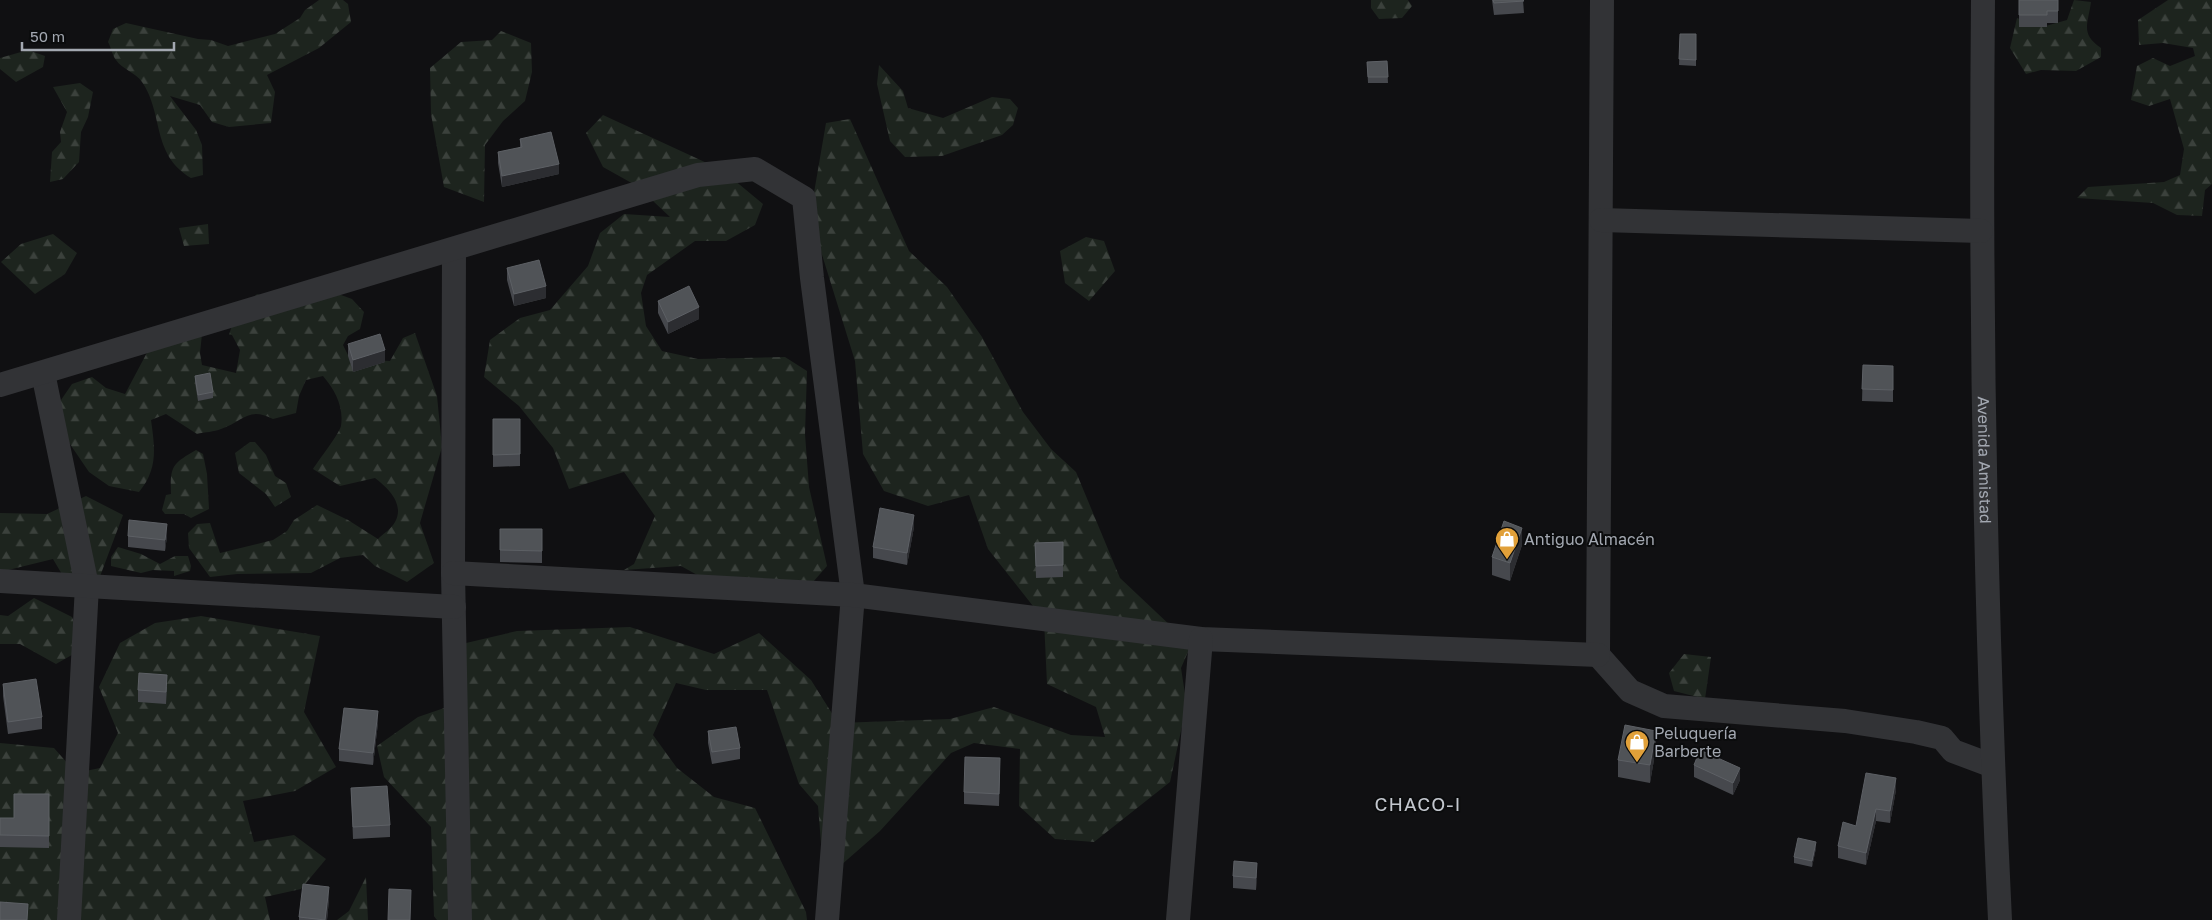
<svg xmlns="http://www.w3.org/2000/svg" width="2212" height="920" viewBox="0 0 2212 920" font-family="'Golos Text',sans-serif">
<defs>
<pattern id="forest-firs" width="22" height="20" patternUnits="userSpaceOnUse" patternTransform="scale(1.25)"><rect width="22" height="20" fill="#1d241e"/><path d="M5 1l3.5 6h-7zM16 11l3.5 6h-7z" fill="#3b413c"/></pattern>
</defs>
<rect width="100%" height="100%" fill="#101012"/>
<path fill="url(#forest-firs)" d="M 319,0 L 343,0 L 348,4 L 351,22 L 319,48 L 267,75 L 275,92 L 271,123 L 229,127 L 212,122 L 200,105 L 170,96 L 196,130 L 202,145 L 203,175 L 191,178 C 151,154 164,114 142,82 C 136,73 122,69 116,60 C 112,55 111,47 108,42 L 113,29 L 126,23 L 198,39 L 211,40 L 228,46 L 275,34 L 300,18 L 305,10 Z
M 1371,0 L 1408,0 L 1412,6 L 1402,18 L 1379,19 L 1371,8 Z
M 2074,0 L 2091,2 C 2088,24 2080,34 2101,48 L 2101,57 L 2076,71 L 2041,70 L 2026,74 L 2010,48 L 2017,18 L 2042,27 L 2067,20 Z
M 2168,0 L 2212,0 L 2212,184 L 2205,190 L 2202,216 L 2177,215 L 2153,203 L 2077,198 L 2088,187 L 2164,182 L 2180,175 L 2184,149 L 2170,99 L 2149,106 L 2131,100 L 2137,66 L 2153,58 L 2170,66 L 2195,56 L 2193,48 L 2163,43 L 2139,45 L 2138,20 Z
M 501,31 L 531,43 L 532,72 L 525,101 L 503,121 L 485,145 L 484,202 L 444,187 L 431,114 L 430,68 L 461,42 L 492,40 Z
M 28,50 L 45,56 L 43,67 L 16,82 L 0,69 L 0,58 Z
M 879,65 L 903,91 L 908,108 L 943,118 L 992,97 L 1010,99 L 1018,108 L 1013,125 L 1002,135 L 942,156 L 905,157 L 890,141 L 877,84 Z
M 80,83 L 93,92 L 88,117 L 81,132 L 79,162 L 63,179 L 50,182 L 52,152 L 61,142 L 60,132 L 67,112 L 53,87 Z
M 603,115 L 722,170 L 763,204 L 755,225 L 726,241 L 695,241 L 647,275 L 641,293 L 646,326 L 662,351 L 698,359 L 785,357 L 807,371 L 805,434 L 809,487 L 827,566 L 806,590 L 710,582 L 681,566 L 624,570 L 634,564 L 655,516 L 624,472 L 569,489 L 553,448 L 519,406 L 484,377 L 490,340 L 520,318 L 550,310 L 588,266 L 600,233 L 624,214 L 670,217 L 637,186 L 603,167 L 586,133 Z
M 850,119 L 909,251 L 947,287 L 982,337 L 1023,412 L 1051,449 L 1076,472 L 1120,578 L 1191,645 L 1181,668 L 1185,694 L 1184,717 L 1170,782 L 1094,842 L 1055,839 L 1019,806 L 1020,749 L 974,743 L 951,753 L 880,831 L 824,880 L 818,806 L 799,784 L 767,690 L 706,690 L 676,683 L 653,735 L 677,768 L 714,797 L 755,808 L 806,912 L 807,920 L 437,920 L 434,916 L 431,827 L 384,777 L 377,746 L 418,717 L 450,706 L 449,647 L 517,631 L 630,627 L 714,654 L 759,633 L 811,680 L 838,723 L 950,719 L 994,707 L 1071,735 L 1105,737 L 1096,707 L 1047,684 L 1044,620 L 988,549 L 969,495 L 928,506 L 884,491 L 863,454 L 855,361 L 810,216 L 826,123 Z
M 208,224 L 209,244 L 184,246 L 179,228 Z
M 53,234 L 77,253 L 65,274 L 35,294 L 1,262 L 21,244 Z
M 1086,237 L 1104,241 L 1115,271 L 1089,301 L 1065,283 L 1060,251 Z
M 330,291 L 352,299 L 364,312 L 360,329 L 348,336 L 343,345 L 350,359 L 390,361 L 403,338 L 415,333 L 437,396 L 442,447 L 420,523 L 434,563 L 407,582 L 375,566 L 363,555 L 340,558 L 311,573 L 237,574 L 210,577 L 189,548 L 188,533 L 197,524 L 210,523 L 220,553 L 273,540 L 287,531 L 294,520 L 317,505 L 348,520 L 378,539 C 383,534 392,528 395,522 C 405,504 388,488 375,478 L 340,486 L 313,469 C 318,461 339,434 341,426 C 344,407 335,390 323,376 L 306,380 L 299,396 L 296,413 L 273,419 C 248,406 243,422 221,429 C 214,432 205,432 197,434 L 166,414 L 151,420 C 155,448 158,469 139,492 L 109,486 L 89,472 L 59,428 L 61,400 L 72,384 L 92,377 L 106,388 L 125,394 L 150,347 L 202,334 L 200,353 L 202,365 L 236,373 L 240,350 L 232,335 L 229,335 L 234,319 L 257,294 L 300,307 Z
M 250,442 L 255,442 L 266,455 L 275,476 L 286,483 L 291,497 L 275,507 L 266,494 L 239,473 L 235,453 Z
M 196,450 L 203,454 L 207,474 L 209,509 L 191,518 L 184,514 L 165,514 L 162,510 L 166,495 L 171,494 C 170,466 172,464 196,450 Z
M 86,496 L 123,515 L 99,579 L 63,576 L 53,559 L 0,572 L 0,513 L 47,514 Z
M 118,547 L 141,554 L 160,564 L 175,556 L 188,556 L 191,566 L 190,571 L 174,576 L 174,571 L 153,570 L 141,573 L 111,566 L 111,557 Z
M 34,598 L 72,617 L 84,648 L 56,664 L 20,644 L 0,644 L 0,615 L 8,616 Z
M 201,616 L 320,636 L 304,712 L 336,767 L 295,791 L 243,801 L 254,842 L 294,835 L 326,859 L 301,889 L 265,897 L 270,920 L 0,920 L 0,743 L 54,748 L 76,773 L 100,768 L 118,733 L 99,687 L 120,643 L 155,623 Z
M 1684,654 L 1711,657 L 1705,699 L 1674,691 L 1669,673 Z
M 366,877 L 368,920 L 337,920 L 349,911 Z"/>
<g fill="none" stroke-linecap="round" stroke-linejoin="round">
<g stroke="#323336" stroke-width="24">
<path d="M 1602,0 L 1598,655 L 1630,691 L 1664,706 L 1845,721 L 1916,732 L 1942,738 L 1953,751 L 1993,766"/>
<path id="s1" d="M 1983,0 C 1980,307 1985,614 2000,920"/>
<path d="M 1601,220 L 1981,231"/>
<path d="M 454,250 L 453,573 L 460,920"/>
<path d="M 43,373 L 87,586 L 69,920"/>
<path d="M 0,385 L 698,175 L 755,169 L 804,198 L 812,278 L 853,595 L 827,920"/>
<path d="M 453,573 L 853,595 L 1201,639 L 1598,655"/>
<path d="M 0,581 L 454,607"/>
<path d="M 1178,920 L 1201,639"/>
</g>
</g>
<path fill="#46484d" d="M 1492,0 L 1523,0 L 1524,13 L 1494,15 Z
M 2019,0 L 2058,0 L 2058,23 L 2047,23 L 2047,27 L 2019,27 Z
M 1680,34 L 1696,34 L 1696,66 L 1679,65 Z
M 1387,61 L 1388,83 L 1368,83 L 1367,62 Z
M 520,139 L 559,174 L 502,187 L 498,163 L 498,152 L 520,148 Z
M 507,268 L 546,298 L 514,306 L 507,280 Z
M 658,301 L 699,319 L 668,334 L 658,313 Z
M 348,344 L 385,362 L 353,372 L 348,356 Z
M 1863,365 L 1893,366 L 1893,402 L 1862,401 Z
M 195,376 L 213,392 L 213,398 L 198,401 L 195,382 Z
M 493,419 L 520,419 L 520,466 L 493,467 Z
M 914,527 L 907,565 L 873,558 L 873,547 Z
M 500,529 L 542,529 L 542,563 L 500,562 Z
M 128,536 L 167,536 L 165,551 L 128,547 Z
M 1063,542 L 1063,577 L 1036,578 L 1035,543 Z
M 1522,545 L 1510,581 L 1492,575 L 1492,557 Z
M 3,684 L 42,717 L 42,729 L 8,734 L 3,696 Z
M 167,687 L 166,704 L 138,702 L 138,690 Z
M 378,723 L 373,765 L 339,761 L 339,749 Z
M 708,731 L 740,748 L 740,759 L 712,764 L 708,743 Z
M 1656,748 L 1650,783 L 1618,777 L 1618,760 Z
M 1694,765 L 1740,780 L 1733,795 L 1694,777 Z
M 1000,770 L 999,806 L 964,804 L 964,792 Z
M 351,788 L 390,825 L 390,837 L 353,839 Z
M 1896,790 L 1890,823 L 1876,821 L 1866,865 L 1838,858 L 1838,846 L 1856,826 Z
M 49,794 L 49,848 L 0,847 L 0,818 L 14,818 Z
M 1816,848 L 1812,867 L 1794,863 L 1794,857 Z
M 1257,875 L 1256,890 L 1233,888 L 1233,876 Z
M 329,899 L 327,920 L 299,920 L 299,917 Z"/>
<path fill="#2c2d31" d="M 559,164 L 559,174 L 502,187 L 502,176 Z
M 546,286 L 546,298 L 514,306 L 514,294 Z
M 699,307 L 699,319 L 668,334 L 668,322 Z
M 385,350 L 385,362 L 353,372 L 353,360 Z
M 914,515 L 914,527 L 907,565 L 907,553 Z
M 167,524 L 167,536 L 165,551 L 165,540 Z
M 1522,528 L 1522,545 L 1510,581 L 1510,563 Z
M 378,711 L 378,723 L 373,765 L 373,753 Z
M 1656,731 L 1656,748 L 1650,783 L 1650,765 Z
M 1740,768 L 1740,780 L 1733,795 L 1733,783 Z
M 1896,778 L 1896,790 L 1890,823 L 1890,811 Z
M 1876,809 L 1876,821 L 1866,865 L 1866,853 Z
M 1816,842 L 1816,848 L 1812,867 L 1812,861 Z
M 1257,863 L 1257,875 L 1256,890 L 1256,878 Z
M 329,887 L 329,899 L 327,920 L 325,920 Z"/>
<path fill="#505357" stroke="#5d6065" d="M 1493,0 L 1523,0 L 1524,1 L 1494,3 Z
M 2019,0 L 2058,0 L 2058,11 L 2047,11 L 2047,15 L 2019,15 Z
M 1680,34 L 1696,34 L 1696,60 L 1679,59 Z
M 1387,61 L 1388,77 L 1368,77 L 1367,62 Z
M 551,132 L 559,164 L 502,176 L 498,152 L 522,147 L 520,139 Z
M 539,260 L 546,286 L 514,294 L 507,268 Z
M 689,286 L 699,307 L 668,322 L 658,301 Z
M 380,334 L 385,350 L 353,360 L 348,344 Z
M 1863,365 L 1893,366 L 1893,390 L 1862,389 Z
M 210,373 L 213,392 L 198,395 L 195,376 Z
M 493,419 L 520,419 L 520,454 L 493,455 Z
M 880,508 L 914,515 L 907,553 L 873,547 Z
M 129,520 L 167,524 L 165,540 L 128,536 Z
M 1504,521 L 1522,528 L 1510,563 L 1492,557 Z
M 500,529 L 542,529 L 542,551 L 500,550 Z
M 1063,542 L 1063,565 L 1036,566 L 1035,543 Z
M 139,673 L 167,675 L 166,692 L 138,690 Z
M 36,679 L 42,717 L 8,722 L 3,684 Z
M 344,708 L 378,711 L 373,753 L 339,749 Z
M 1625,725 L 1656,731 L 1650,765 L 1618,760 Z
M 736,727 L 740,748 L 712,752 L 708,731 Z
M 1700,750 L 1740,768 L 1733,783 L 1694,765 Z
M 965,757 L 1000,758 L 999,794 L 964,792 Z
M 1866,773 L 1896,778 L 1890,811 L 1876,809 L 1866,853 L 1838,846 L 1843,822 L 1856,826 Z
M 387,786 L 390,825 L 353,827 L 351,788 Z
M 14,794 L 49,794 L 49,836 L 0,835 L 0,818 L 14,818 Z
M 1798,838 L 1816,842 L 1812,861 L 1794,857 Z
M 1234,861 L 1257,863 L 1256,878 L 1233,876 Z
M 303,884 L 329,887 L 325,920 L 299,917 Z
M 389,889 L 411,890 L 410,920 L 388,920 Z
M 0,902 L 28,904 L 27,920 L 0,920 Z"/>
<defs>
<g id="shop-pin" transform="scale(1.25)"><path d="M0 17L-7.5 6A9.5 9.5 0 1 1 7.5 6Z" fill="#e1a039" stroke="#0b0c0d"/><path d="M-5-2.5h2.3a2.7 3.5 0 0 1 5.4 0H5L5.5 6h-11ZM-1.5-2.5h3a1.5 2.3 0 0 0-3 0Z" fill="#fff"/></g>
</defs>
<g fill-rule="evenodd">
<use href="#shop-pin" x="1507" y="539"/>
<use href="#shop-pin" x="1637" y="742"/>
</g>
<g text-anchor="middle" stroke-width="4" stroke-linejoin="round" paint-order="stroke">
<g font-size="16" fill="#a3a8b1" stroke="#0b0c0d">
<text dy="6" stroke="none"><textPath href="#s1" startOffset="460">Avenida Amistad</textPath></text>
</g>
<g font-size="16" fill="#a3a8b1" stroke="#0b0c0d" text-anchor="start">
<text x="1524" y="545">Antiguo Almacén</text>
<text x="1654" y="739">Peluquería<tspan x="1654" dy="18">Barberte</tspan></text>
</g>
<g font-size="19" letter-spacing="1" fill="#c3c7ce" stroke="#0b0c0d">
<text x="1418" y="811">CHACO-I</text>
</g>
</g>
<path d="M22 42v8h152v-8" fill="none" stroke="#a3a8b1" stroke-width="2.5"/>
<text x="30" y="42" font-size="15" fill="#a3a8b1" stroke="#0b0c0d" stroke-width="4" paint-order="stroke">50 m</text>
</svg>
